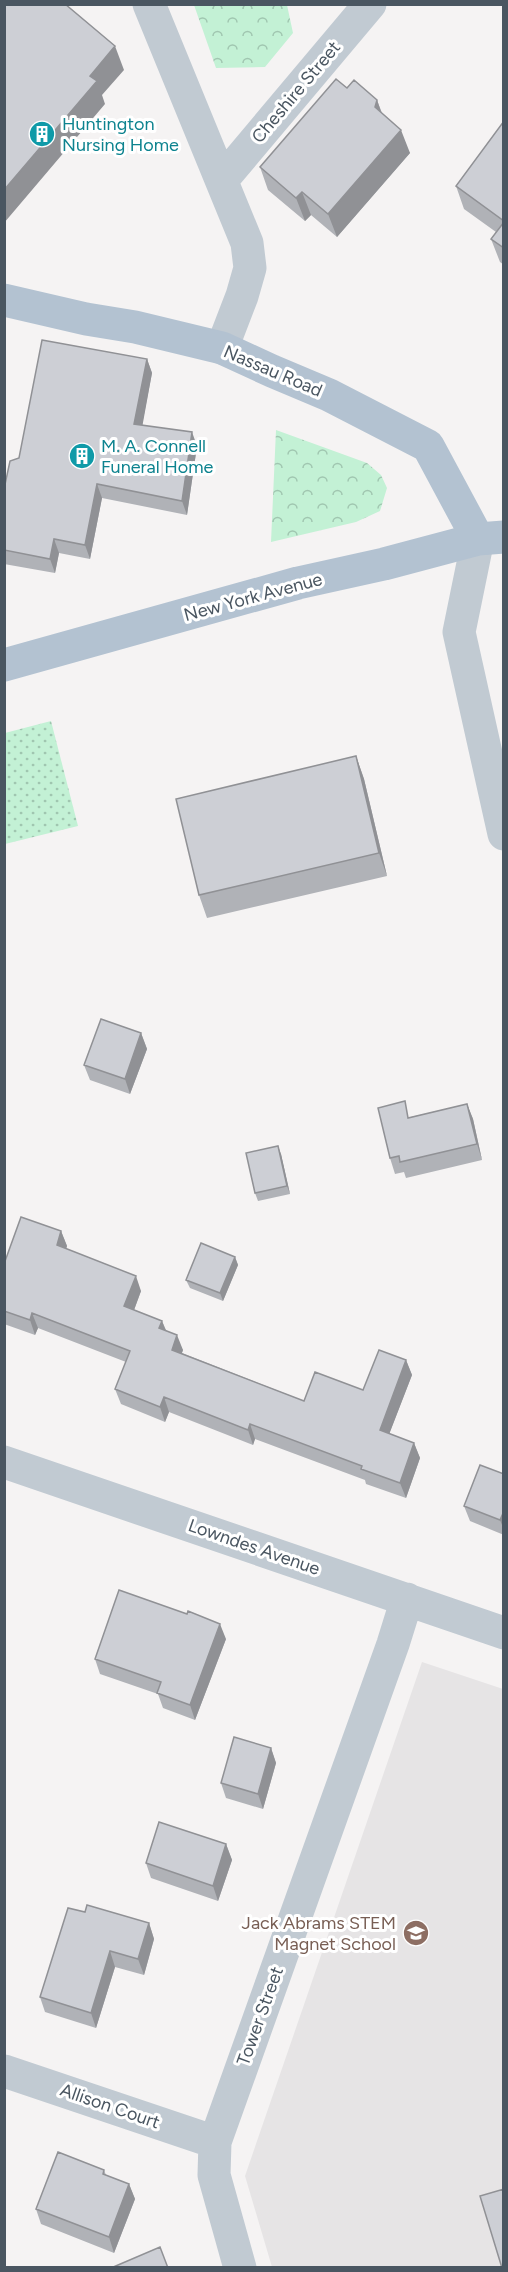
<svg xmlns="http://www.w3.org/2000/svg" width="508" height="2272" viewBox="0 0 508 2272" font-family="Figtree,sans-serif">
<defs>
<pattern id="grass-dots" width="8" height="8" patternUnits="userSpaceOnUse" patternTransform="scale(1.5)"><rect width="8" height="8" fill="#c3f1d5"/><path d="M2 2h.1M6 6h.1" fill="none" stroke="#a0c6b0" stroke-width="1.8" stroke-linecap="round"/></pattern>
<pattern id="forest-crowns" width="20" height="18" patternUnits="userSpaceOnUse" patternTransform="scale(1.5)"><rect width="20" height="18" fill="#c3f1d5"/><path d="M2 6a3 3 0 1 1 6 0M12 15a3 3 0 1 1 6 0" fill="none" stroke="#a0c6b0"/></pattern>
</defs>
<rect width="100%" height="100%" fill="#f5f3f3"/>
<path fill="#e6e4e5" d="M 422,1662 L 503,1689 L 503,2267 L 272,2267 L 245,2176 Z"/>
<path fill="url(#grass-dots)" d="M 51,721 L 78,826 L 5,844 L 5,733 Z"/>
<path fill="url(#forest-crowns)" d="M 194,5 L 287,5 L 293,33 L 265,67 L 216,68 Z
M 276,430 L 367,463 L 381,475 L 387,488 L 380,511 L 356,522 L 271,542 Z"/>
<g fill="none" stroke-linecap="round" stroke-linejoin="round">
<path stroke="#c1cad2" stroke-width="33" d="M 149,4 L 247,243 L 250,268 L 242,296 L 222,348
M 222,180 L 370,4
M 478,539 L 459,632 L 504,834
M 4,1462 L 504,1633
M 4,2071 L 215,2142
M 240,2268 L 214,2175 L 215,2142 L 393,1644 L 407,1599"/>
<path stroke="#b3c2d1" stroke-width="33" d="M 4,300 L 86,319 L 135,327 L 222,348 L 272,371 L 329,395 L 428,446 L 478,539
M 4,665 L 298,583 L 384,564 L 478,539 L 504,537"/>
</g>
<path fill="#b0b2b7" d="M 347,88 L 377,100 L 382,113 L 410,153 L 337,237 L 311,215 L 305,221 L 268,190 L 260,167 Z
M 504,121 L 504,265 L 500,262 L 491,239 L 496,232 L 464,209 L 456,186 Z
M 147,359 L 152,373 L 142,425 L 197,446 L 187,515 L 102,498 L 90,559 L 59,553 L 55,573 L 4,564 L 4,489 L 19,458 Z
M 356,756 L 364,779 L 387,876 L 207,918 L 199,895 Z
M 141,1033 L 147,1049 L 130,1094 L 90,1080 L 84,1065 Z
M 467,1104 L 473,1119 L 482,1160 L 406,1178 L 404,1172 L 395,1174 L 390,1158 L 411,1117 Z
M 281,1154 L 290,1194 L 258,1201 L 255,1193 Z
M 61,1231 L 67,1246 L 66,1249 L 141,1291 L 134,1310 L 162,1321 L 166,1330 L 183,1350 L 182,1353 L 304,1401 L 363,1390 L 406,1360 L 412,1375 L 389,1434 L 414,1443 L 420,1458 L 406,1498 L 366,1484 L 365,1480 L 255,1439 L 253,1445 L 169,1412 L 165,1422 L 121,1404 L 115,1389 L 126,1362 L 38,1328 L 35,1335 L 4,1324 L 4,1264 Z
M 235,1257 L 238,1265 L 223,1301 L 190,1288 L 186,1280 Z
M 504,1474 L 504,1535 L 470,1521 L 464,1506 Z
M 226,1639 L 195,1720 L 163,1708 L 158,1694 L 100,1674 L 95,1659 Z
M 271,1748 L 276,1763 L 263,1809 L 226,1798 L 221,1783 Z
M 226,1844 L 232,1860 L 218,1901 L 151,1878 L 146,1863 Z
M 85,1912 L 149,1923 L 154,1939 L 144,1975 L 115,1967 L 96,2028 L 45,2012 L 40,1997 Z
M 104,2170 L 106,2175 L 129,2184 L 135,2199 L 114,2253 L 41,2224 L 36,2209 Z"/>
<path fill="#909195" d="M 115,46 L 124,70 L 102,95 L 105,104 L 4,223 L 4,190 L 90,76 Z
M 377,100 L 385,123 L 375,107 Z
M 401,130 L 410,153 L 337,237 L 328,214 Z
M 302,192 L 311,215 L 305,221 L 296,198 Z
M 147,359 L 152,373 L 140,439 L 134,424 Z
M 192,432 L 197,446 L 187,515 L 182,501 Z
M 97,484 L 102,498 L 90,559 L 85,545 Z
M 54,539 L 59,553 L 55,573 L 50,559 Z
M 356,756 L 364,779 L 387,876 L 379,853 Z
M 141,1033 L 147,1049 L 130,1094 L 125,1079 Z
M 467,1104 L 473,1119 L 482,1160 L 477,1144 Z
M 278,1146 L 281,1154 L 290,1194 L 287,1186 Z
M 61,1231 L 67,1246 L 62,1260 L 57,1245 Z
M 235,1257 L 238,1265 L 223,1301 L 220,1293 Z
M 136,1276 L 141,1291 L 130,1321 L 124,1306 Z
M 32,1313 L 38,1328 L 35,1335 L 30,1320 Z
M 162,1321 L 168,1336 L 159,1328 Z
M 177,1335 L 183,1350 L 177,1365 L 172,1350 Z
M 406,1360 L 412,1375 L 385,1445 L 380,1430 Z
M 164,1397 L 169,1412 L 165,1422 L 160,1407 Z
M 250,1424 L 255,1439 L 253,1445 L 248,1430 Z
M 414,1443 L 420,1458 L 406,1498 L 400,1483 Z
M 504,1511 L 504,1530 L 500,1520 Z
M 220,1624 L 226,1639 L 195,1720 L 190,1705 Z
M 271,1748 L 276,1763 L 263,1809 L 258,1794 Z
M 226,1844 L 232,1860 L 218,1901 L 213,1886 Z
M 4,1906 L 6,1911 L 4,1919 Z
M 149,1923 L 154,1939 L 144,1975 L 138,1959 Z
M 110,1951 L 115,1967 L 96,2028 L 91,2013 Z
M 129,2184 L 135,2199 L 114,2253 L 109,2237 Z"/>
<path fill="#cdcfd5" stroke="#909195" stroke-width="1.5" d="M 4,4 L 65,4 L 115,46 L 90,76 L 97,81 L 4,190 Z
M 336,79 L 347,88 L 354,80 L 377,100 L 375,107 L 401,130 L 328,214 L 302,192 L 296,198 L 260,167 Z
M 504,121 L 504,221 L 456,186 Z
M 504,222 L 504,248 L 491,239 Z
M 42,340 L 147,359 L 134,424 L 192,432 L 182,501 L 97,484 L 85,545 L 54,539 L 50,559 L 4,550 L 4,489 L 10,461 L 19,458 Z
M 356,756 L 379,853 L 199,895 L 176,799 Z
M 101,1019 L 141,1033 L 125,1079 L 84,1065 Z
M 405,1101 L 408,1118 L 467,1104 L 477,1144 L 400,1162 L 399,1156 L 390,1158 L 378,1108 Z
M 278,1146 L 287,1186 L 255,1193 L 246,1153 Z
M 21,1217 L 61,1231 L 57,1245 L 136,1276 L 124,1306 L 162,1321 L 159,1328 L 177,1335 L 172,1350 L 304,1401 L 315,1372 L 363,1390 L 379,1350 L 406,1360 L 380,1430 L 414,1443 L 400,1483 L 361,1469 L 362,1466 L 250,1424 L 248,1430 L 164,1397 L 160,1407 L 115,1389 L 130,1351 L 32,1313 L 30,1320 L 4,1311 L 4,1264 Z
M 201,1243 L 235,1257 L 220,1293 L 186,1280 Z
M 480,1465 L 504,1474 L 504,1511 L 500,1520 L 464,1506 Z
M 119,1590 L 187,1614 L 188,1611 L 220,1624 L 190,1705 L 157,1693 L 161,1682 L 95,1659 Z
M 234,1737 L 271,1748 L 258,1794 L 221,1783 Z
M 159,1822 L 226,1844 L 213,1886 L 146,1863 Z
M 87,1905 L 149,1923 L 138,1959 L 110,1951 L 91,2013 L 40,1997 L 68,1908 L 85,1912 Z
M 58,2152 L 104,2170 L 103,2174 L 129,2184 L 109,2237 L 36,2209 Z
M 504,2189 L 504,2268 L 502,2268 L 480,2196 Z
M 160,2247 L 168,2268 L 111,2268 Z"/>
<defs>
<g id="building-disc" transform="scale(1.35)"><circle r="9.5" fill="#0f9aa8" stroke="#fff"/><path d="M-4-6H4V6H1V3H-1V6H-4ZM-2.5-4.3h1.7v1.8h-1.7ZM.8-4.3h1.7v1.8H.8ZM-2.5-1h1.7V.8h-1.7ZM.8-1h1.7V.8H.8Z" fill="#fff"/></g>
<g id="school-disc" transform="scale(1.35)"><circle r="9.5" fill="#8d6e63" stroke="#fff"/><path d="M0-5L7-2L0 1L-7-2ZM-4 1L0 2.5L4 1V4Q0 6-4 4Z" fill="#fff"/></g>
</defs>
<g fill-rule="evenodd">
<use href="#building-disc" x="42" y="134"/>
<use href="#building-disc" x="82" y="456"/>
<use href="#school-disc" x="416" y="1933"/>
</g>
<g text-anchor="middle" stroke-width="6" stroke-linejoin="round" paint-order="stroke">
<g font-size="18" fill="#4a5661" stroke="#fff">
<text transform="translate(296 92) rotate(-50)" y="6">Cheshire Street</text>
<text transform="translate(273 371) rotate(23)" y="6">Nassau Road</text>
<text transform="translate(253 597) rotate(-15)" y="6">New York Avenue</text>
<text transform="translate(254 1547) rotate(19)" y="6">Lowndes Avenue</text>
<text transform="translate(260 2016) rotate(-70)" y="6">Tower Street</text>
<text transform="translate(110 2106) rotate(19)" y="6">Allison Court</text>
</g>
<g font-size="18" fill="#0d838f" stroke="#fff" text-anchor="start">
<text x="62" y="130">Huntington<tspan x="62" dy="21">Nursing Home</tspan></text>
<text x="101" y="452">M. A. Connell<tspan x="101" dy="21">Funeral Home</tspan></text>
</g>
<g font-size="18" fill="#785e54" stroke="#fff" text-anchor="end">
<text x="396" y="1929">Jack Abrams STEM<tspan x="396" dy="21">Magnet School</tspan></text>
</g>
</g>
<rect width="508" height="2272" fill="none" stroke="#4a5661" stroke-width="12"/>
</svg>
